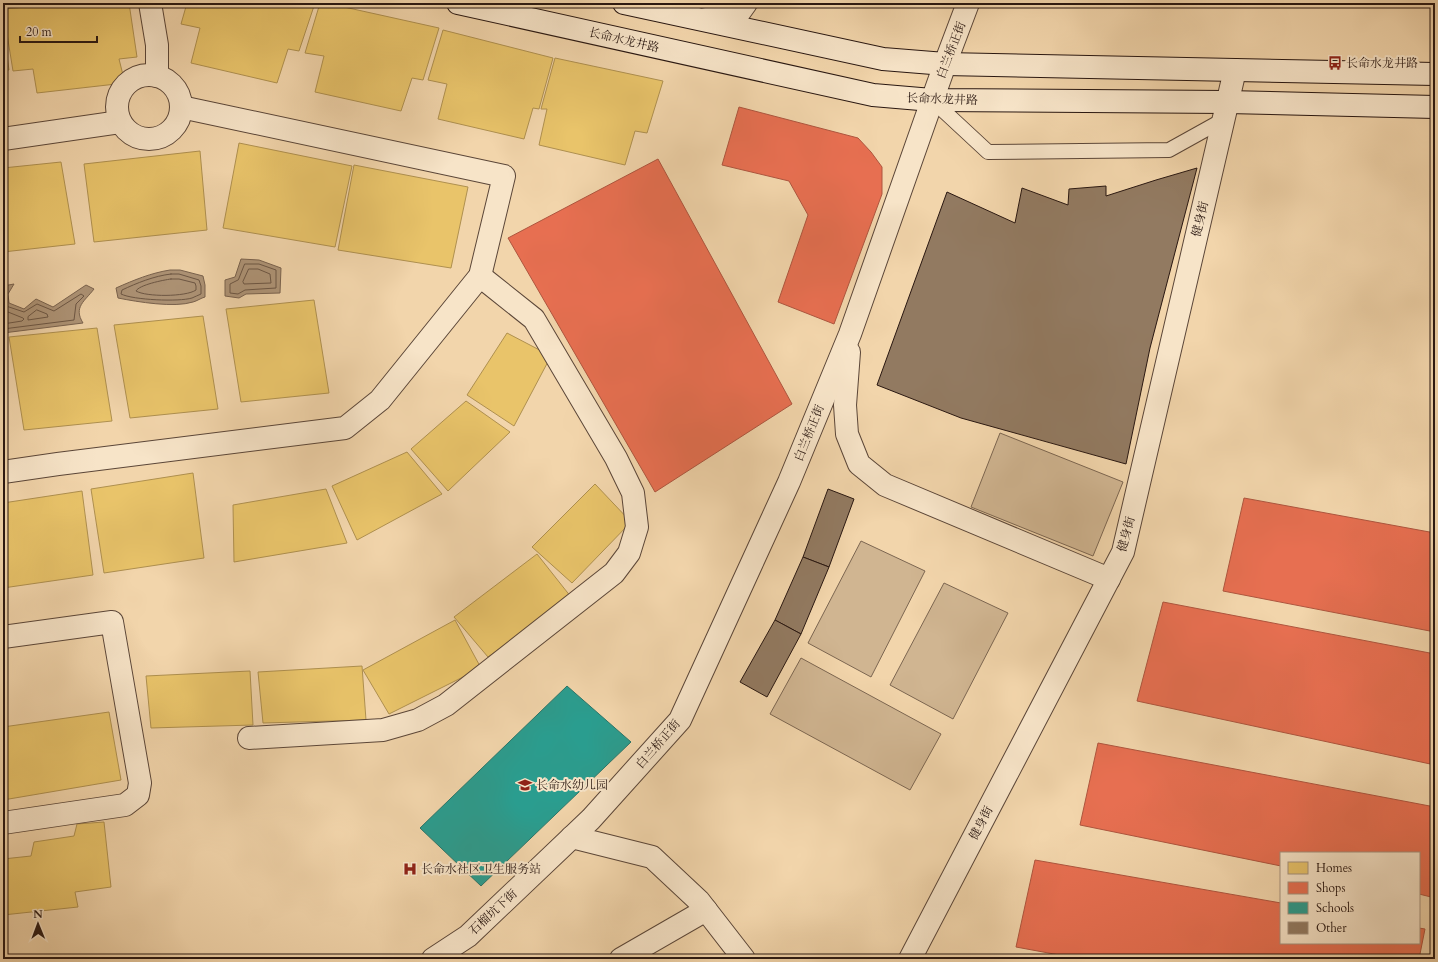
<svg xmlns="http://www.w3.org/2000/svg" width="1438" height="962" viewBox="0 0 1438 962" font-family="Cardo,'Noto Serif SC',serif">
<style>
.green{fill:#d0b591;stroke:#7c6651}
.water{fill:#ae9477;stroke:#79624e}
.homes{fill:#e9c46a;stroke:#af904f}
.shops{fill:#e76f51;stroke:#ae553e}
.schools{fill:#2a9d8f;stroke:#2a7569}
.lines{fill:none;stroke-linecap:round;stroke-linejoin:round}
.shore{stroke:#6c5644;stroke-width:1}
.building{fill:#927a61;stroke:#291711}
.lane-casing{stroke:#5b4638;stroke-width:16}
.street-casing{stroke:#5b4638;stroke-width:24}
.secondary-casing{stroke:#291711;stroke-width:24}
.lane{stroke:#f7e4c8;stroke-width:14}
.street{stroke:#f7e4c8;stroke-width:22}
.secondary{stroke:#f7e4c8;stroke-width:22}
.labels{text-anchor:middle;stroke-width:4;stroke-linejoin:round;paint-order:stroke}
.street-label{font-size:12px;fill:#291711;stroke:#f7e4c8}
.poi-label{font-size:12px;fill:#291711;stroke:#f7e4c8;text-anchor:start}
</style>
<rect width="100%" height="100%" fill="#f2d5ab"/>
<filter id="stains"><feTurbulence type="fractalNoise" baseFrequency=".005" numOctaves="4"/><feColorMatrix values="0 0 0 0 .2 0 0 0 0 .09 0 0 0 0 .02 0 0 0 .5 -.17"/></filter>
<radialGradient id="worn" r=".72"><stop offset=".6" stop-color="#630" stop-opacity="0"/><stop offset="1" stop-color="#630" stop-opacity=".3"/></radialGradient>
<g class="green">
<polygon points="1000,433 1123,482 1093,556 971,507"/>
<polygon points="861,541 925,571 871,677 808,643"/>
<polygon points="944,583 1008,613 953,719 890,685"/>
<polygon points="801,658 941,734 910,790 770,714"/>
</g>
<g class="water">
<polygon points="241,259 259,260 281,268 280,293 246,294 239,298 225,296 225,280 235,277"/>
<path d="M 170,270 L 180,270 L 203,276 L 205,285 L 205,297 C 201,298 197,301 193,302 C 174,308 138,302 118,298 L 116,288 C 134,280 151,273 170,270 Z"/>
<path d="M 14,284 L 8,294 L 9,303 L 24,309 L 36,299 L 53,307 L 86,285 L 94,289 C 85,301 73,307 83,323 L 3,333 L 3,286 Z"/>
</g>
<g class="homes">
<polygon points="72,3 129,3 137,57 119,59 125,83 37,93 33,69 13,71 3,9"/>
<polygon points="187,3 315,3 299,51 288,49 277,83 191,63 200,28 181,24"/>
<polygon points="320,3 326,3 439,28 423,80 412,78 401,111 315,92 324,56 305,53"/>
<polygon points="3,26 9,70 3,70"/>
<polygon points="443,30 553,58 539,109 533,108 524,139 438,119 447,84 428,80"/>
<polygon points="555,58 663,81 647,133 635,131 625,165 539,145 547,109 541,109"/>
<polygon points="239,143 352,166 335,247 223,228"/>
<polygon points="200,151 207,230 94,242 84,164"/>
<polygon points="61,162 75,244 3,252 3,168"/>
<polygon points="354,165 468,187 451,268 338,250"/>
<polygon points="314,300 329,393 241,402 226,309"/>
<polygon points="203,316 218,409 130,418 114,325"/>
<polygon points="97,328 112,421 24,430 9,337"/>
<polygon points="507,333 551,356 514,426 467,395"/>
<polygon points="466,401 510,432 448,491 411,449"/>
<polygon points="407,452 442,494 357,540 332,486"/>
<polygon points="193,473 204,558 104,573 91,489"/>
<polygon points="595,484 631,522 572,583 532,547"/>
<polygon points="326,489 347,543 234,562 233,505"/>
<polygon points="82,491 93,575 3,588 3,503"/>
<polygon points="537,554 571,597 488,657 454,617"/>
<polygon points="455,620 481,668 389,714 363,670"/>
<polygon points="362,666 366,720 263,723 258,672"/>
<polygon points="250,671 253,725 151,728 146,676"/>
<polygon points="109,712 121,780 3,800 3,727"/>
<polygon points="104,822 111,887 75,892 78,907 3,915 3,859 31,856 34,842 74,836 77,824"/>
</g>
<g class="shops">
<polygon points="739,107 858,138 871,152 882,167 882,194 834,324 778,302 808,215 789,181 722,165"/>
<polygon points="658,159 792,404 655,492 508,238"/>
<polygon points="1244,498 1435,533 1435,632 1223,591"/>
<polygon points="1163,602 1435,654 1435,765 1137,701"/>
<polygon points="1098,743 1435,807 1435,898 1419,894 1419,853 1281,853 1281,866 1080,825"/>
<polygon points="1035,860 1281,903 1281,943 1419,943 1419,928 1425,929 1419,959 1081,959 1016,947"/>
</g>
<polygon class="schools" points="567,686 631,742 481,886 420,828"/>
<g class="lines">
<g class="shore">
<polygon points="245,264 259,264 276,270 276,288 245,290 238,294 230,293 230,284 238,280"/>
<polygon points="249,269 258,269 270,274 271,283 244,284 243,282"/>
<path d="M 171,274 L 179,274 L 199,280 L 201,286 L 201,294 C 198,295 195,297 192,298 C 179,302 133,300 121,294 L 122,290 C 137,283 154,276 171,274 Z"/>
<path d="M 171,279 L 179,279 L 195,283 L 196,286 L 196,290 C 186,297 146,297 136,291 C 139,285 163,280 171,279 Z"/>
<polyline points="3,290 6,306 24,312 37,304 54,311 81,294 84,296 76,304 74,320 3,329"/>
<polyline points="3,310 23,318 24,319 22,321 3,324"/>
<polygon points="37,310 47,314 48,317 28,320 28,317"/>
</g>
</g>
<g class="building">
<polygon points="1197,168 1150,348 1126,464 961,418 877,385 947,192 1015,223 1022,188 1068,205 1069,189 1106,186 1106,196 1156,180"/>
<polygon points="828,489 854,499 829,567 803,557"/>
<polygon points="803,557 829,567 801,634 775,620"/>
<polygon points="775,620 801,634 767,697 740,682"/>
</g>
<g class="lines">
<defs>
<polyline id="lane" points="932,100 988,152 1169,150 1223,120"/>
<g id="street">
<polyline points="150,3 157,45 157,76"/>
<polyline points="706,19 736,17 746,3"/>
<circle cx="149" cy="107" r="32"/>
<polyline points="3,139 120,122"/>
<polyline points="849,352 845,405 847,434 859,464 885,485 1109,579"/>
<polyline points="3,472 58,464 345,428 380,400 480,276 504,176 181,107"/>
<polyline points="3,637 112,622 140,783 138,795 125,805 3,823"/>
<polyline points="249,738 383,730 418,720 446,705 614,573 629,553 637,527 633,493 616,458 534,319 480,276"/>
<polyline points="572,837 652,857 699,901 744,959"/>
<polyline points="433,959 468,936 591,819 680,720 789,482 850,334 945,64 968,3"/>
<polyline points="621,959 706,910"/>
<polyline points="910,959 1123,552 1235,70"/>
</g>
<g id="secondary">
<polyline points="458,3 873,95 932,100 1227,102 1435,107"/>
<polyline points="624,3 883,59 945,64 1435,74"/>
</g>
</defs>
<use href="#lane" class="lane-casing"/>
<use href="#street" class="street-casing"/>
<use href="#secondary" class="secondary-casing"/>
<use href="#lane" class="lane"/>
<use href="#street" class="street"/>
<use href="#secondary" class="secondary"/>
</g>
<defs>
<symbol id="bus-bare" viewBox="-9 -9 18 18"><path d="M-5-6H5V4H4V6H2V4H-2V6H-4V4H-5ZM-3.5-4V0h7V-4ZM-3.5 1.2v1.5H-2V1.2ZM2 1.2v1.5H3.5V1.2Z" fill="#8f2418" stroke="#f7e4c8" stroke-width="2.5" paint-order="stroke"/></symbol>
<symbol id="school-bare" viewBox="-9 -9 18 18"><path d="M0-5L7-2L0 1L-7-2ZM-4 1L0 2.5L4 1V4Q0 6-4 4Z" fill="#8f2418" stroke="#f7e4c8" stroke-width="2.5" paint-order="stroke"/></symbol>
<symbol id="hospital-bare" viewBox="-9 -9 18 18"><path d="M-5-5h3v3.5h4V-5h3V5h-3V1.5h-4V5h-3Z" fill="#8f2418" stroke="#f7e4c8" stroke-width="2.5" paint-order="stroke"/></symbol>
</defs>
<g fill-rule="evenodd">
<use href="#bus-bare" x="1325" y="53" width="20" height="20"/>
<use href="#school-bare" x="515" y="775" width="20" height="20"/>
<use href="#hospital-bare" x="400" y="859" width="20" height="20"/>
</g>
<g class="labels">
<g class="street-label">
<text transform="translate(624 40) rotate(13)" y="4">长命水龙井路</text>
<text transform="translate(951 50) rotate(-69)" y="4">白兰桥正街</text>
<text transform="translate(942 99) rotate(2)" y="4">长命水龙井路</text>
<text transform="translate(1200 219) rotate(-77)" y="4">健身街</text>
<text transform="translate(809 433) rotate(-68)" y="4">白兰桥正街</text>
<text transform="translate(1126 534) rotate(-75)" y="4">健身街</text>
<text transform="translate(658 744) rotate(-49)" y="4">白兰桥正街</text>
<text transform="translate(981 823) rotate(-62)" y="4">健身街</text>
<text transform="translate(493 912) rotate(-43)" y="4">石榴坑下街</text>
</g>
<g class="poi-label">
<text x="1346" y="67">长命水龙井路</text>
<text x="536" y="789">长命水幼儿园</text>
<text x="421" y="873">长命水社区卫生服务站</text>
</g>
</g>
<rect width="1438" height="962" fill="none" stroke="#f2d5ab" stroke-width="16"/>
<rect x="4" y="4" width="1430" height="954" fill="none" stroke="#291711" stroke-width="2"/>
<rect x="8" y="8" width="1422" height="946" fill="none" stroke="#291711"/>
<rect x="1280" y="852" width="140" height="92" fill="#f7e4c8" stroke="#a5927f"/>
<rect x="1288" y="862" width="20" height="12" fill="#e9c46a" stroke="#a5927f"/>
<text x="1316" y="872" font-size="12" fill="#291711">Homes</text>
<rect x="1288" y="882" width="20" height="12" fill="#e76f51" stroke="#a5927f"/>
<text x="1316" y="892" font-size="12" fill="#291711">Shops</text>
<rect x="1288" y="902" width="20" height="12" fill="#2a9d8f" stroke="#a5927f"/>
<text x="1316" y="912" font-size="12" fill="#291711">Schools</text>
<rect x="1288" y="922" width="20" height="12" fill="#927a61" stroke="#a5927f"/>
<text x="1316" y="932" font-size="12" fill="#291711">Other</text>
<g transform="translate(38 924) rotate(359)" stroke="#f7e4c8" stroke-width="3" paint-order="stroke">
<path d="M0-3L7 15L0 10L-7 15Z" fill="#291711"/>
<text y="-6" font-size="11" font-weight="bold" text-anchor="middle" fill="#291711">N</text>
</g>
<path d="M20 36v6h77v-6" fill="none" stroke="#291711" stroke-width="2"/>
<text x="26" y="36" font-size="12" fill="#291711" stroke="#f7e4c8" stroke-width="3" paint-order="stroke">20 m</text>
<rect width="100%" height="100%" filter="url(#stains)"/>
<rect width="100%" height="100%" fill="url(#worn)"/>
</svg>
